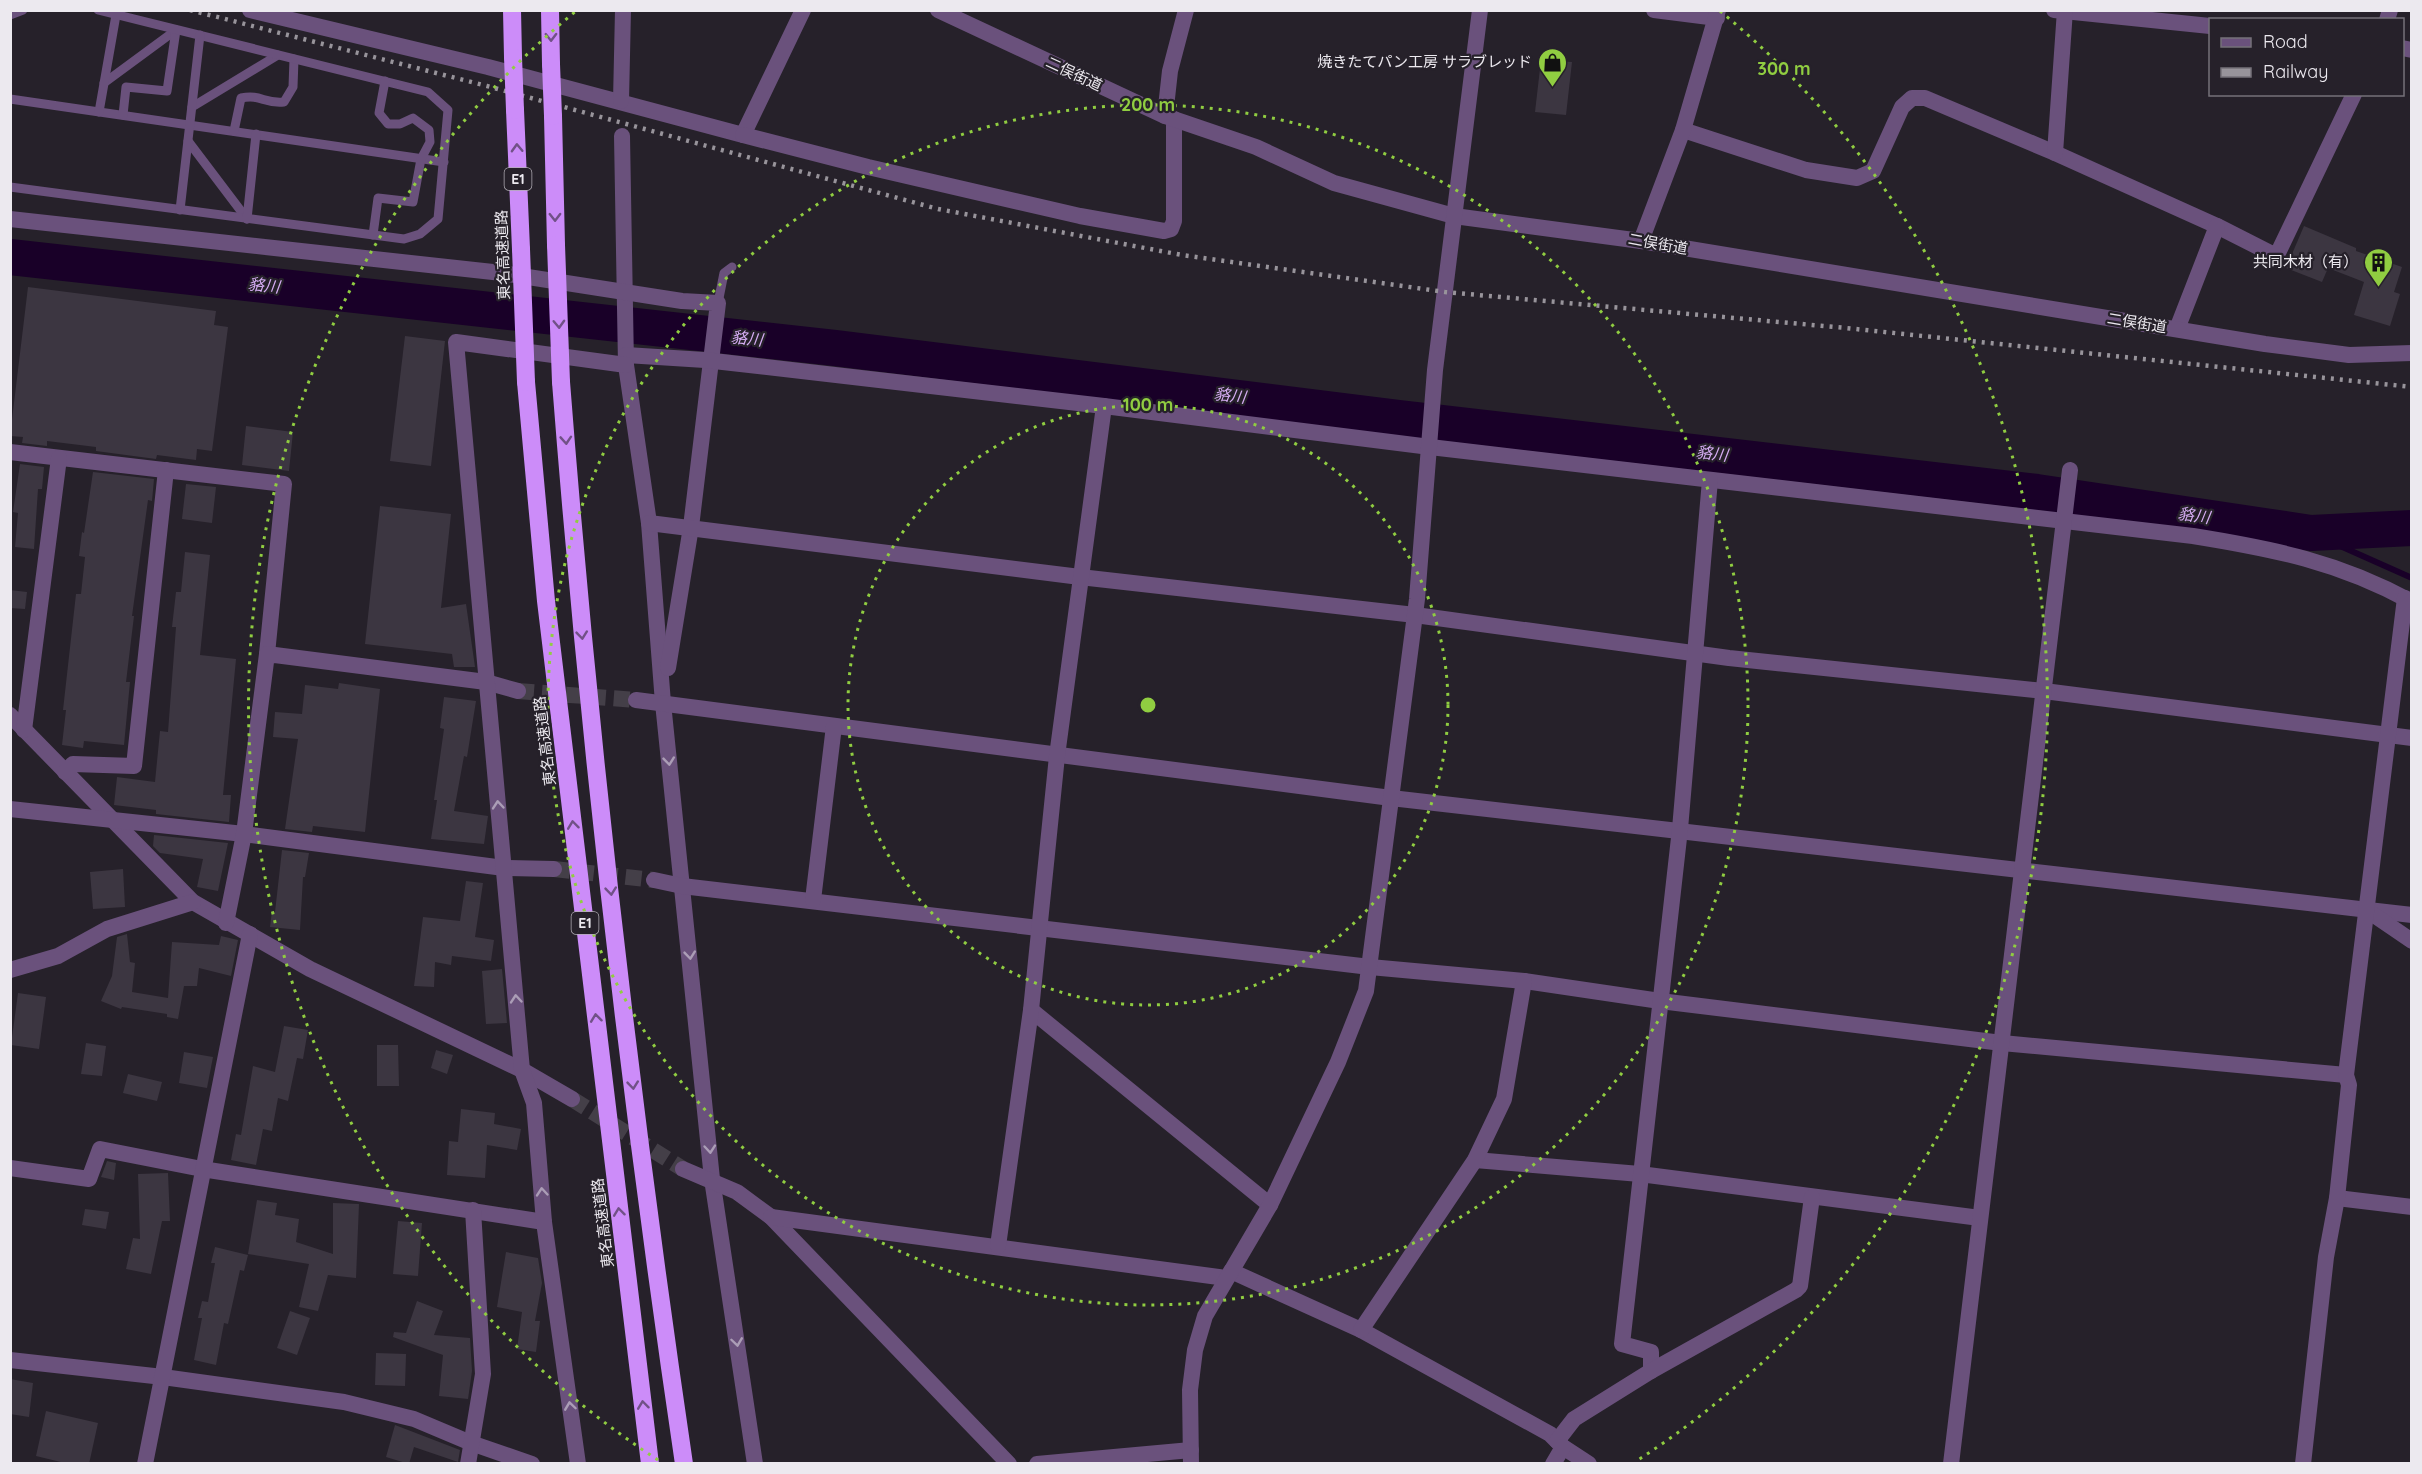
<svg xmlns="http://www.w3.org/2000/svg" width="2422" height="1474" viewBox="0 0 2422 1474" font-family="Quicksand,'Noto Sans JP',sans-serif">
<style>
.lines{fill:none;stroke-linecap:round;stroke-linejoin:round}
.stream{stroke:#190028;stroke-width:6}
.river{stroke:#190028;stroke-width:36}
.building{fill:#3c3641}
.minor-tunnel{stroke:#443f48;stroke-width:16;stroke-dasharray:16 8;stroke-linecap:butt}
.service{stroke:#6a517c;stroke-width:9}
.minor{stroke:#6a517c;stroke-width:16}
.tertiary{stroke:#6a517c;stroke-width:16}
.motorway{stroke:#cc8cf9;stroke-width:18}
.rail{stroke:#98949b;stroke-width:4.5;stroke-dasharray:3 6;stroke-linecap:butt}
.motorway-bridge{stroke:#cc8cf9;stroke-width:18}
.oneway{stroke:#715187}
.oneway2{stroke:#ab9db6}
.ring{fill:none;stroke:#90cd41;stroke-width:3;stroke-dasharray:3 6}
.labels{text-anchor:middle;stroke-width:4.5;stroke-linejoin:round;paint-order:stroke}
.shield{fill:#26212a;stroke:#b1adb4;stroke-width:1.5}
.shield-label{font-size:14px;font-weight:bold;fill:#ece9ef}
.poi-label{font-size:15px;fill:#ece9ef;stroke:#26212a;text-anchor:end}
.street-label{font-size:15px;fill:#ece9ef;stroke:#26212a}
.water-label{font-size:16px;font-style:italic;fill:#d6adf4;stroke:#26212a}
.centre{fill:#90cd41;stroke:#26212a;stroke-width:3}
.ring-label{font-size:18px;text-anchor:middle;font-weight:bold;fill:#90cd41;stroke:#26212a;stroke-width:4.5;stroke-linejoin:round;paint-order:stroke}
</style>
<rect width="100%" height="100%" fill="#26212a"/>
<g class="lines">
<polyline class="stream" points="2311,533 2412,578"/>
<polyline class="river" points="10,257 835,348 1400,418 2037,492 2311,533 2412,528"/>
</g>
<g class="building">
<polygon points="1541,60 1572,62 1566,115 1535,112"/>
<polygon points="2304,226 2356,248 2356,251 2402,267 2394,292 2400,294 2390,326 2354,315 2364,282 2328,268 2322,282 2286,268"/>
<polygon points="28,287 216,311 214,325 228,327 212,451 197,449 196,460 157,455 156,459 96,451 96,447 47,441 47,446 22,443 23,437 10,436"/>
<polygon points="405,336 445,341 431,466 390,461"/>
<polygon points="246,426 293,432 289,471 242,465"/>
<polygon points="20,464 44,467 42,489 38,489 34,549 15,547 18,513 13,512"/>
<polygon points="93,472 154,479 152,501 148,500 132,616 134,616 126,682 130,682 124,745 84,741 83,748 62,745 66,710 63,710 76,594 81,594 85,557 79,556 82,532 84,533"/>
<polygon points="186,484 216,487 212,523 182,519"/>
<polygon points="380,506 451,514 441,608 466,604 475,667 454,667 452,654 365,644"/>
<polygon points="185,552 210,555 200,655 236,659 223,795 231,795 229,822 156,814 156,810 114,805 117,777 155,782 160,731 168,732 176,627 172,627 176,592 181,592"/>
<polygon points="10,590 27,592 25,609 10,608"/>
<polygon points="339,683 380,689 365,832 313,826 312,832 285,829 298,739 273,737 275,712 302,714 305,685 338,689"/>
<polygon points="444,697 476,701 467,757 464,756 454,811 488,816 484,844 431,839 437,800 434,800 444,729 440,728"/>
<polygon points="154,835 228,843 218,891 197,887 203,859 160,853 153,846"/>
<polygon points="282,850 309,853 305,877 303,877 300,930 270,927 272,911 275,912"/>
<polygon points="123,869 125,907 93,909 90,872"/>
<polygon points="466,881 483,883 475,937 494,940 491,961 452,956 451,965 435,962 434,987 414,986 423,917 460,921"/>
<polygon points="127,934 130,962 135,963 132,992 168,998 172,942 219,945 221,936 238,940 231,976 199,968 197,986 184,986 178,1019 167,1017 167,1014 122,1007 121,1009 101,1001 112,976 117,937"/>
<polygon points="502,969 507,1023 486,1024 482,971"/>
<polygon points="18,993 46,997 39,1049 11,1045"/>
<polygon points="284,1026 308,1030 303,1059 297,1058 288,1101 278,1098 272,1131 263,1129 256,1165 231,1160 236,1134 241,1135 253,1066 275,1072"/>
<polygon points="86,1043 106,1046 102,1076 81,1074"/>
<polygon points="377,1045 398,1045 399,1086 377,1086"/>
<polygon points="436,1050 453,1055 447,1074 431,1068"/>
<polygon points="184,1052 213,1057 207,1088 179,1083"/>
<polygon points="128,1074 162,1082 157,1101 123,1093"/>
<polygon points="461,1109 495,1113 494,1124 521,1129 517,1150 487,1145 485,1178 447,1175 449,1141 458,1142"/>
<polygon points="107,1161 116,1163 114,1180 101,1177"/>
<polygon points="168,1173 170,1221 162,1221 151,1274 126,1269 133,1238 140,1239 138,1174"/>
<polygon points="257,1200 277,1203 275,1215 299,1219 296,1242 333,1254 333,1203 359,1204 356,1278 328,1275 318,1311 299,1307 309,1264 248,1254"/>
<polygon points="85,1209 109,1212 106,1229 82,1225"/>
<polygon points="398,1221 422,1223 418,1276 393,1274"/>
<polygon points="215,1247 248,1255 244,1271 240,1270 228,1324 224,1323 216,1365 194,1360 202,1318 198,1318 202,1301 208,1302 215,1263 211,1263"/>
<polygon points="506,1252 538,1258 542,1283 535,1321 540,1321 536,1352 517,1349 522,1312 497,1307"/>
<polygon points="417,1301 443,1311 434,1335 470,1338 472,1371 468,1399 439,1396 443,1355 393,1337 394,1332 406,1333"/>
<polygon points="290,1311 310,1318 297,1355 277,1348"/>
<polygon points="376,1353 406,1354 405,1386 375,1385"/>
<polygon points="10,1379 33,1383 29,1417 10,1414"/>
<polygon points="46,1411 98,1423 89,1464 69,1464 36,1456"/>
<polygon points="395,1425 460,1450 458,1462 414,1447 409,1464 386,1457"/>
</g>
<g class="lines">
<g class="minor-tunnel">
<polyline points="518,691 636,700"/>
<polyline points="554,869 654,880"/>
<polyline points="572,1099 683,1169"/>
</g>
<g class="service">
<polyline points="10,15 23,10"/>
<polyline points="104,83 176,30"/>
<polyline points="10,99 444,162"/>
<polyline points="192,107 278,55"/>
<polyline points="99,112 116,15"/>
<polyline points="123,115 126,87 167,91 176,30"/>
<path d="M 234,131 L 241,98 C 262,94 263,104 284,102 L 293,87 L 294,59"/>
<polyline points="188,141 247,219"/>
<polyline points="10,187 404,239 420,234 438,219 448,110 428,92 98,10"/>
<polyline points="180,210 200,35"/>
<polyline points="247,219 256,134"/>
<polyline points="373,235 378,198 413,202 421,159 430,142 429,130 413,118 400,124 388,124 379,113 385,81"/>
<polyline points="718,303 724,273 732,267"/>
</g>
<g class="minor">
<polyline points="250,10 488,67 743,135 803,10"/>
<polyline points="1654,10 1717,18"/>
<polyline points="2054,10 2210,26"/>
<polyline points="2387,20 2390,10"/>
<polyline points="2402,48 2412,50"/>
<polyline points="621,101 623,10"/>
<polyline points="1165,116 1170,71 1186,10"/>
<polyline points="1683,130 1806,170 1857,178 1873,171 1902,107 1912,98 1925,98 2055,153 2217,226 2274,255 2277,255 2354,94"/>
<polyline points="743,135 868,167 1080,216 1164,231 1171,229 1174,221 1174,119"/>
<polyline points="622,136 626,365 649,523 663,703 712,1179 755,1464"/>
<polyline points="2055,153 2065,10"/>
<polyline points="10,219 502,273 682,301 718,303 691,527 668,668"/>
<polyline points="1641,241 1683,130 1718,10"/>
<polyline points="2177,329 2217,226"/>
<path d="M 626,355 L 705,360 L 1104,406 L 1430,447 L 2193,536 C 2274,549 2339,562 2412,602"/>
<polyline points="10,452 284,484 267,654"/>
<polyline points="649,523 1080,577 1415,615 1729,658 2044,691 2412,738"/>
<polyline points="636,700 1391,798 2412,915"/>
<polyline points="10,715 193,902 310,969 522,1070 572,1099"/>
<polyline points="24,730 59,458"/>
<polyline points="65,772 73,764 134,766 166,470"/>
<polyline points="10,809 244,834 504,868 554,869"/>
<polyline points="654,880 682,886 1370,967 1524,981 1660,1001 2002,1043 2346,1075"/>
<polyline points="813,900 834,726"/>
<polyline points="2368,911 2412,941"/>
<polyline points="226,923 244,834 267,654 486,682 518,691"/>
<polyline points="1031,1010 1270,1205"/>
<polyline points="1475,1160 1640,1174 1980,1218"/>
<polyline points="10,1168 89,1179 100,1149 202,1169 544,1222"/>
<polyline points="683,1169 737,1192 771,1217 1009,1464"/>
<polyline points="2337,1198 2412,1207"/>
<polyline points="771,1217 1226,1278"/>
<polyline points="998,1246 1031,1010 1057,756 1104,406"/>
<polyline points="1231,1271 1361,1330 1550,1434 1563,1447 1589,1464"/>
<polyline points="1361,1330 1475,1160 1504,1099 1524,981"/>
<polyline points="10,1360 163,1377 344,1402 414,1419 471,1443 532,1464"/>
<polyline points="1651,1371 1651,1352 1622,1344 1680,829 1710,480"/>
<polyline points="1557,1441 1574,1419 1651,1371 1796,1290 1800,1286 1812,1197"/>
<polyline points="145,1464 250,934"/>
<polyline points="468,1464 483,1374 473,1210"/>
<polyline points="578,1464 544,1222 534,1103 522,1070 456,342 626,365"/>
<polyline points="1553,1464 1563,1447"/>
<polyline points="1951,1464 2070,470"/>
<polyline points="2303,1464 2326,1257 2337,1198 2349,1085 2346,1075 2405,598"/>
</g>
<g class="tertiary">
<polyline points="938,10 1165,116 1256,147 1334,183 1454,216 1641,241 2265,344 2349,355 2412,353"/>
<polyline points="10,970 58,956 107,929 193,902"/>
<polyline points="1037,1464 1191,1450"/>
<polyline points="1191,1464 1190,1390 1195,1350 1205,1316 1270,1205 1338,1062 1366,991 1417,599 1435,370 1480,10"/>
</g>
<g class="motorway">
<polyline points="512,10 513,57"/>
<polyline points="550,10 551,64"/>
<polyline points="515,110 521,249"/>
<polyline points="553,116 556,245"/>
<polyline points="526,382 546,601 650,1464"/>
<path d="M 561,382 C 589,744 631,1105 684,1464"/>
</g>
<polyline class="rail" points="190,10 487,86 938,209 1182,255 1445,292 1846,328 2412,387"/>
<g class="motorway-bridge">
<polyline points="513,57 515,110"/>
<polyline points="551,64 553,116"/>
<polyline points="556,245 561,382"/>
<polyline points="521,249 526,382"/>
</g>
</g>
<defs><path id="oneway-chevron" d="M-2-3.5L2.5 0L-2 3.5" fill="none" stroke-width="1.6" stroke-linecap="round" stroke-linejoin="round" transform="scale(1.5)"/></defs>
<g class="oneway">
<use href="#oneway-chevron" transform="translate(551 37) rotate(89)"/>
<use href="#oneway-chevron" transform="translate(517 148) rotate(-92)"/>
<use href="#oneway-chevron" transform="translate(555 217) rotate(89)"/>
<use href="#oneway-chevron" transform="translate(559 324) rotate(88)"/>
<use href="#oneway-chevron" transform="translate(566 440) rotate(86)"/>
<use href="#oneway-chevron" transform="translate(582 635) rotate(84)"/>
<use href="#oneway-chevron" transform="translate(573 825) rotate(-97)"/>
<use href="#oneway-chevron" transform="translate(611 891) rotate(84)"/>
<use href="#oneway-chevron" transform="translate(596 1018) rotate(-97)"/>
<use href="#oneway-chevron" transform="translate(633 1085) rotate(84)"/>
<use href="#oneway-chevron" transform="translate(619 1212) rotate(-97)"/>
<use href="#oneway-chevron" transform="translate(643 1405) rotate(-97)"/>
</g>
<g class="oneway2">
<use href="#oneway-chevron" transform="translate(669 761) rotate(84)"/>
<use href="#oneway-chevron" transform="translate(498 805) rotate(-95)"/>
<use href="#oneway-chevron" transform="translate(690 955) rotate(84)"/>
<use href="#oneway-chevron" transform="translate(516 999) rotate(-95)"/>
<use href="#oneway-chevron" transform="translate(710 1149) rotate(85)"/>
<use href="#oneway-chevron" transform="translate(542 1192) rotate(-95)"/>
<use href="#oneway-chevron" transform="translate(737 1342) rotate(82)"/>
<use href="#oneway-chevron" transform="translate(570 1406) rotate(-98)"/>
</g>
<g class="ring">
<circle cx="1148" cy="705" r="300"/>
<circle cx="1148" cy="705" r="600"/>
<path d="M658 1460A900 900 0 0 1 576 11M1720 11A900 900 0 0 1 1638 1460"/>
</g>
<defs>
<symbol id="shop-pin" viewBox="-11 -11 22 30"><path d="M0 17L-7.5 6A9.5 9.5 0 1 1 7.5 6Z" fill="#90cd41" stroke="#26212a"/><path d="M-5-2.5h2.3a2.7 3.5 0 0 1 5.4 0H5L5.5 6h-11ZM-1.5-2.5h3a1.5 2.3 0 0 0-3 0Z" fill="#111"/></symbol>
<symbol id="building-pin" viewBox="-11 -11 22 30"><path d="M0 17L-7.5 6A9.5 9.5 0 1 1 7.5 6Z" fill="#90cd41" stroke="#26212a"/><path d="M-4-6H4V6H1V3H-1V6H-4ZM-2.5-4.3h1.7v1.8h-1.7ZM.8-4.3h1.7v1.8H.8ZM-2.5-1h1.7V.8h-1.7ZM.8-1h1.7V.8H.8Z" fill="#111"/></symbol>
</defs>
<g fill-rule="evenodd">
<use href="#shop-pin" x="1536" y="46" width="33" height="45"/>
<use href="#building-pin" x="2362" y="246" width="33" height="45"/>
</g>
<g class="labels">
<g class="shield">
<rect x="504.5" y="168" width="27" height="22" rx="4.5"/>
<rect x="571.5" y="912" width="27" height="22" rx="4.5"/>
</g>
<g class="shield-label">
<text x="518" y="184">E1</text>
<text x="585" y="928">E1</text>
</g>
<g class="poi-label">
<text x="1532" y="67">焼きたてパン工房 サラブレッド</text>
<text x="2358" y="267">共同木材（有）</text>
</g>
<g class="street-label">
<text transform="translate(1074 74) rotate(25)" y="5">二俣街道</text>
<text transform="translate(1658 244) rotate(10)" y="5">二俣街道</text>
<text transform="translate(503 255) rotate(-92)" y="5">東名高速道路</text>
<text transform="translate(2137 323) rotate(9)" y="5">二俣街道</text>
<text transform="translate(545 741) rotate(-97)" y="5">東名高速道路</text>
<text transform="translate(603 1223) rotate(-97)" y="5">東名高速道路</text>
</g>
<g class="water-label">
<text transform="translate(264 285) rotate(6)" y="6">貉川</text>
<text transform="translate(747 338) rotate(6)" y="6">貉川</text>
<text transform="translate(1230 395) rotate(7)" y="6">貉川</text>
<text transform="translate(1712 453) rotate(7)" y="6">貉川</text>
<text transform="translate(2194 515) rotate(8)" y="6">貉川</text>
</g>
</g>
<circle cx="1148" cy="705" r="9" class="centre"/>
<g class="ring-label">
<text x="1784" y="75">300 m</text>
<text x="1148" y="111">200 m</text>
<text x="1148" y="411">100 m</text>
</g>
<rect width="2422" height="1474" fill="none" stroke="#ece9ef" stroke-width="24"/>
<rect x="2209" y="18" width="195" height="78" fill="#26212a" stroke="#757179" stroke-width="1.5"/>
<rect x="2221" y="38" width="30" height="9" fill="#6a517c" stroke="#757179" stroke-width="1.5"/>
<text x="2263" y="48" font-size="18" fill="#ece9ef">Road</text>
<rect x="2221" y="68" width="30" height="9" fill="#98949b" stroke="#757179" stroke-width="1.5"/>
<text x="2263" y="78" font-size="18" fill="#ece9ef">Railway</text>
</svg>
